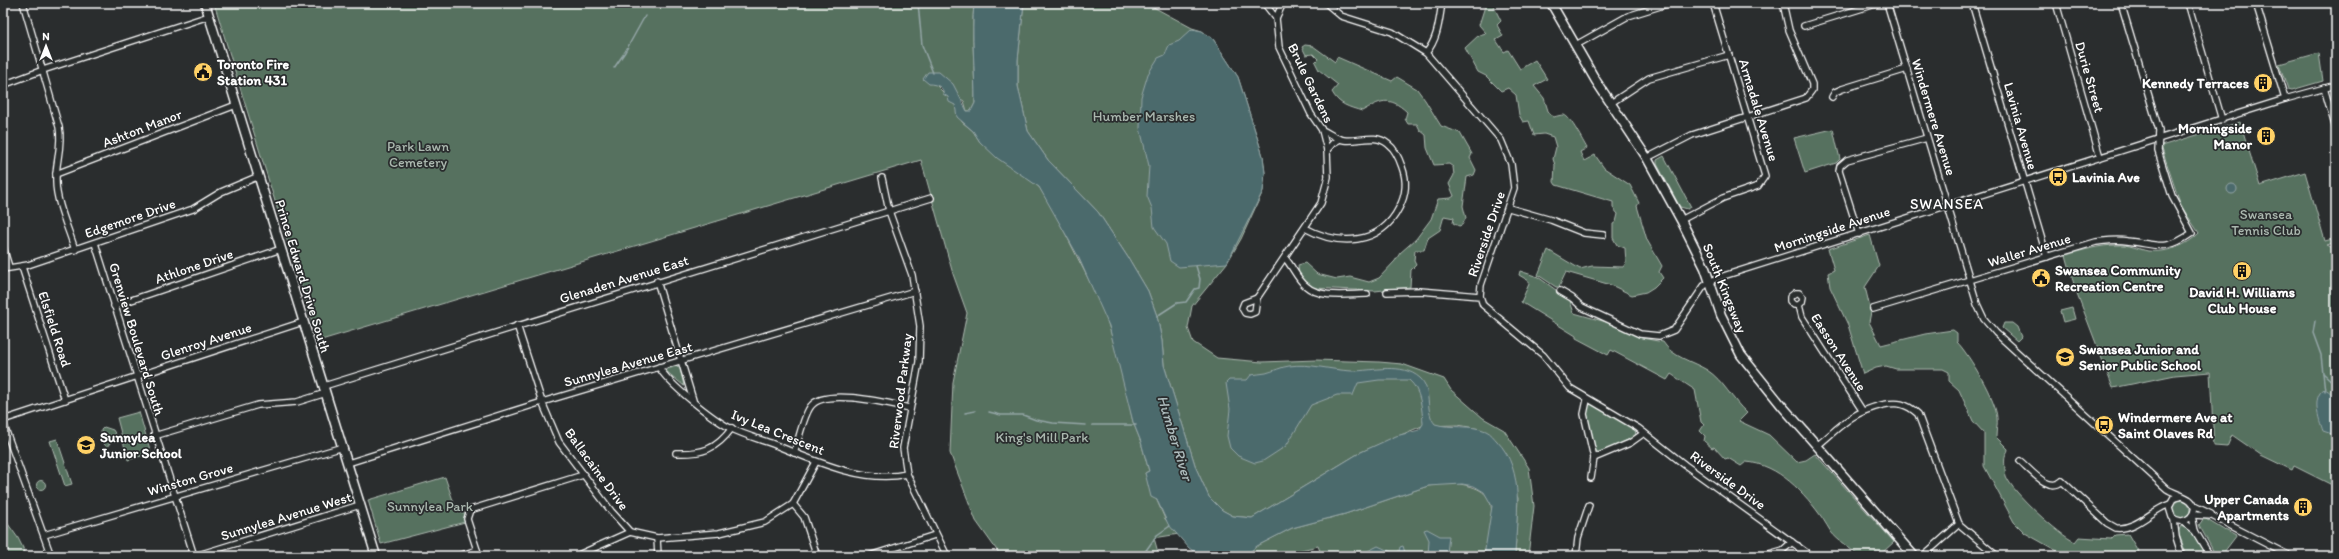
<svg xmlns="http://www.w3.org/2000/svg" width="2339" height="559" viewBox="0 0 2339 559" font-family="Itim,sans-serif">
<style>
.green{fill:#57715f;stroke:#abb8af}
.water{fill:#4c6a6c;stroke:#94a6a7}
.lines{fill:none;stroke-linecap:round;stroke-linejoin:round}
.stream{stroke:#94a6a7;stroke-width:1.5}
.street-casing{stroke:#fff;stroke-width:8}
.secondary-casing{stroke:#fff;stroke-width:11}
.street{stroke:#2a2d2e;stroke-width:5.5}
.secondary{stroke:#2a2d2e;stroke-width:8}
.labels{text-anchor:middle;stroke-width:3.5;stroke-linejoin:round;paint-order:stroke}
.poi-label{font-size:14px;font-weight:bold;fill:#fff;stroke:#2a2d2e;text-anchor:start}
.street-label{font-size:14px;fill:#fff;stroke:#2a2d2e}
.park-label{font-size:14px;fill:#abb8af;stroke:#2a2d2e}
.neighbourhood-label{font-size:15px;letter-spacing:1px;fill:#fff;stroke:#2a2d2e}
.water-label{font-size:15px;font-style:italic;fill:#aebcbd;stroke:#2a2d2e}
</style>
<rect width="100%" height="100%" fill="#2a2d2e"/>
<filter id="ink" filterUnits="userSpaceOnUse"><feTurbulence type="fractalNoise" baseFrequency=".025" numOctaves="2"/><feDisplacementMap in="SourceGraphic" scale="8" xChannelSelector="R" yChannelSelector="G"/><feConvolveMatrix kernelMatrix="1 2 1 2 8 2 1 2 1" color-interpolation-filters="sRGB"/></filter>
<g filter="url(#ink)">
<g class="green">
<path d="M 214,3 L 974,3 C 971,36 975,70 975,103 L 971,111 L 967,111 L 964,101 L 935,84 L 955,104 L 962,122 L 973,131 L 980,142 L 1039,187 L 1054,211 L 1104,310 L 1121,367 L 1133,422 L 1141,442 L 1149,471 L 1145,473 L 1165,519 L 1179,534 L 1154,538 L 1159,556 L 1001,556 L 976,521 L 950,453 L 953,382 L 967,313 L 953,274 L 921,160 L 318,341 Z"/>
<polygon points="1024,3 1146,3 1192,28 1202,31 1213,39 1238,77 1263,156 1265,173 1263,191 1241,239 1227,263 1192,306 1188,328 1193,342 1217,358 1262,362 1316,360 1379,362 1402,364 1444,379 1451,390 1483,418 1504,430 1529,468 1534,506 1528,556 1515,556 1518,498 1480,429 1458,425 1422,426 1361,452 1252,518 1233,516 1222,510 1209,497 1196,468 1164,365 1162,341 1157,316 1148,291 1129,259 1098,212 1048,160 1028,131 1018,86 1018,60"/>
<path d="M 1486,3 L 1492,3 L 1501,21 L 1497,25 L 1503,36 L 1496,40 L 1504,52 L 1508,50 L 1520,69 L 1535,60 L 1547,79 L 1534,86 L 1544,98 L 1549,114 L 1554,117 C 1557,116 1561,115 1564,115 C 1571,117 1583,142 1587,148 L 1580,152 L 1584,161 L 1595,155 L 1604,168 L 1630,185 L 1639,203 L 1637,206 L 1647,240 L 1662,266 L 1659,272 L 1663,278 L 1654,287 L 1646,292 L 1632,295 L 1611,285 L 1566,272 L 1559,287 L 1556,287 L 1538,275 L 1548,250 L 1580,269 L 1592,266 L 1623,267 L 1626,263 L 1625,248 L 1617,245 L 1613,238 L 1613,224 L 1616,222 L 1618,214 L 1613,208 L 1613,202 L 1556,185 L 1554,182 L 1555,165 L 1553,159 L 1556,147 L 1553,137 L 1544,134 L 1534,135 L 1529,121 L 1523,122 L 1519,115 L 1516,95 L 1508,88 L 1501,91 L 1486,76 L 1478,72 L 1465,48 L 1479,35 L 1486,33 L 1479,25 Z"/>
<path d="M 1305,45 L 1313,46 L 1335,62 L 1337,57 L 1392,81 L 1397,77 L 1417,89 L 1425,100 L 1441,126 L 1460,133 L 1472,154 L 1470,158 L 1476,170 L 1474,175 L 1467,177 L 1463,206 L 1466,218 L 1462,225 L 1459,226 L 1453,223 L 1454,218 L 1444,216 L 1440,230 L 1428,238 L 1424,250 L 1415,250 L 1414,261 L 1416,265 L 1411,270 L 1410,287 L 1375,291 L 1313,288 L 1307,285 L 1299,275 L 1298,265 L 1305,263 L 1317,274 L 1337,279 L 1350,277 L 1369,282 L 1379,278 L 1395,261 L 1400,253 L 1416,239 L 1431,219 L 1438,199 L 1451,198 L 1454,196 L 1449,184 L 1454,175 L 1453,167 L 1449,164 L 1434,165 L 1427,148 L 1426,135 L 1420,130 L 1417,124 L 1408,124 L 1405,119 L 1407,112 C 1389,95 1380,101 1362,111 C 1349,107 1339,105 1332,92 L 1338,85 L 1319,70 L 1315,62 L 1318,59 L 1313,54 L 1306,55 L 1302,47 Z"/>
<polygon points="2319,53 2323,81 2292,90 2288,89 2279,64"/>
<path d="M 2240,122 L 2260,186 L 2305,172 L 2325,241 L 2336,238 L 2336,242 L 2327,245 L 2333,248 L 2336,258 L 2336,487 L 2294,466 L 2292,470 L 2261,455 L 2232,435 L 2227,447 L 2214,446 L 2210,372 L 2175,375 L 2113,388 L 2075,288 L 2066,255 C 2083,250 2100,245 2118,245 C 2128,244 2138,249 2148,251 C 2166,253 2187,246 2199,233 L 2181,206 L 2161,146 Z"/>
<polygon points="1833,129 1840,159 1836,163 1805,173 1794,138"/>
<polygon points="1664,156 1691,207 1688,209 1680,207 1657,164 1657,160"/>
<path d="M 1870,235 L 1879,266 L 1865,287 L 1871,312 L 1869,322 L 1881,345 L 1925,334 L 1953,330 L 1957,333 L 1957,342 C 1969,354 1997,402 1997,418 C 1998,424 1996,430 1996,437 L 2008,449 C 2008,453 2005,453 2005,457 C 2004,461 2005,472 2006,476 C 2012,492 2059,535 2075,542 L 2079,537 L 2111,539 L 2115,535 L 2128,534 L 2141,556 L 2075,556 L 2077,553 L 2059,552 L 2025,533 L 2014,522 L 1984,466 L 1984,433 L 1973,421 L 1959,390 L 1949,381 L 1949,372 L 1943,369 L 1896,369 L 1886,366 L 1876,368 L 1863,374 L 1848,325 L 1830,287 L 1828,273 L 1834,270 L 1828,249 Z"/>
<path d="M 1520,271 L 1538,277 L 1567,298 L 1570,301 L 1574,313 L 1610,323 L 1642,338 L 1663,342 C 1672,357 1692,361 1707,370 C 1724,381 1732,400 1747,413 L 1739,421 L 1769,435 L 1797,462 L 1806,460 L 1815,454 L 1894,542 L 1883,552 L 1884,556 L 1859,556 C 1850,548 1838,541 1831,532 C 1828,528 1826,523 1823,519 C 1805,493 1778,464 1746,462 L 1741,466 L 1728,458 L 1725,459 L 1714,447 L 1712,448 L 1704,441 L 1705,436 L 1700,431 L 1704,425 L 1701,422 L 1695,390 L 1671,374 L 1667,380 L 1611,350 L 1608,355 L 1576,338 L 1576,336 L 1521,302 L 1529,284 L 1529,281 L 1519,275 Z"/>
<polygon points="2072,308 2075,319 2063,322 2060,311"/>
<polygon points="2004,323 2012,323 2017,327 2021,337 2017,341 2002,328"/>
<polygon points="677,366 680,368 684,386 666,371 667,369"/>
<polygon points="1593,404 1635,429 1636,436 1600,453 1596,451 1586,410 1588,405"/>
<polygon points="139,412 151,453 128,460 117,418"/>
<polygon points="104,427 113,430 116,435 107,447 102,442 101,430"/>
<polygon points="57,439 72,484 65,486 50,441"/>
<polygon points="445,477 457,512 465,513 465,522 381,544 368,500"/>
<circle cx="41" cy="485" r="4.5"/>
<path d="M 1450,483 C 1506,487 1492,515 1484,556 L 1322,556 L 1318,546 L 1276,556 L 1245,556 L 1257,546 L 1292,528 L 1345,514 L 1428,486 Z"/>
<circle cx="2181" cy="509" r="9"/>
<polygon points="3,517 18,538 27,556 3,556"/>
<polygon points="2204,518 2224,530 2225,529 2237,535 2221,556 2216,556 2199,525"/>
<polygon points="2181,526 2191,531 2206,556 2187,556 2178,532"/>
</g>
<g class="water">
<path d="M 974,3 L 1024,3 L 1018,60 L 1018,86 L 1028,131 L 1048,160 L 1098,212 L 1129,259 L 1148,291 L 1157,316 L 1162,341 L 1164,365 L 1196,468 L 1209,497 L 1222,510 L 1233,516 L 1252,518 L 1361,452 L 1396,436 L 1419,430 L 1423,424 C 1422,409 1421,390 1409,380 L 1379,380 L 1358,383 L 1353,395 L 1337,395 L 1311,405 L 1286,446 L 1263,461 L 1255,463 L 1238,456 L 1230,448 L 1227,436 L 1230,409 L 1226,383 L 1229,380 L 1247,380 L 1251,375 C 1256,374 1261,374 1266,373 C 1274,371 1281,367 1289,366 C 1310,363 1330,370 1352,371 C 1373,371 1402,362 1420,378 C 1433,390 1424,411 1435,424 C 1451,429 1470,424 1486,431 C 1491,433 1494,438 1497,441 C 1526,471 1516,519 1515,556 L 1484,556 L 1492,506 L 1484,492 L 1474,486 L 1462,484 L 1428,486 L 1345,514 L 1292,528 L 1257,546 L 1245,556 L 1200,556 L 1189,548 L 1168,524 L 1157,500 L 1151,497 L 1145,473 L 1149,471 L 1141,442 L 1133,422 L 1109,326 L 1078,256 L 1039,187 L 997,158 L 980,142 L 973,131 L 957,117 L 955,105 L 949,102 L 948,97 L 943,94 C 945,87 935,84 929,84 L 923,79 L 928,72 L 939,72 L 953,84 L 967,111 L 971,111 L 975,103 C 975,70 971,36 974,3 Z"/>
<polygon points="1192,29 1202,31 1213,39 1238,77 1263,156 1265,173 1263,191 1227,263 1179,267 1170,261 1166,244 1154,227 1152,208 1147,196 1149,166 1140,128 1141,97 1148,74 1158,58 1165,55 1169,45 1179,41"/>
<circle cx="2232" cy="189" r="5"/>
<path d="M 2324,389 C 2339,393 2336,418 2336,432 L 2332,434 L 2323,431 C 2319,419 2311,398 2324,389 Z"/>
<polygon points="1427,529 1440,536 1449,536 1447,553 1428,556 1429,540 1424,530"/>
<polygon points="1378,546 1398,555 1400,547 1403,546 1406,556 1358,556"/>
</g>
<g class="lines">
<g class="stream">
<polyline points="918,3 922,45 933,73"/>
<polyline points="652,8 658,3"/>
<polyline points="614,68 625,52 645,16"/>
<polyline points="1157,316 1177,303 1186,302 1195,289 1199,288 1200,279 1196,266"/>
<polyline points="2315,321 2313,333 2321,355 2325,391"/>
<polyline points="2323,373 2336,385"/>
<polyline points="989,412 1001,415 1023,415 1036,420 1053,423 1086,425"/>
<polyline points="965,413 975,411"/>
<polyline points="1092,425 1136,425"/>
<polyline points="2334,432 2336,438"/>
<polyline points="1142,556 1157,535 1170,526"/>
</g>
<defs>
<g id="street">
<path d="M 23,3 L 59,127 C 63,146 55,163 56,182 C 56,202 69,230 75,250"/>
<polyline points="1264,3 1276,18"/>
<polyline points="1326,3 1341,16 1392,32 1426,53 1501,140 1511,164 1514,188 1481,285 1480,296 1483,305 1543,355 1570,388 1638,428 1685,465 1811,556"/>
<path d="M 1887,3 L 1977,304 L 1984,319 L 1996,333 L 2167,489 C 2173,493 2185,496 2190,500 C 2203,511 2184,529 2172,517 L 2169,507 L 2174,498 L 2182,496"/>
<polyline points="1972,3 2047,257"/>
<polyline points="2056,3 2100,157"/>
<polyline points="2188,3 2222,120"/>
<polyline points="2256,3 2285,99"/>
<polyline points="2336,3 2336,4"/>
<polyline points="1266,4 1280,3"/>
<polyline points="1804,26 1879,3"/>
<polyline points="1576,45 1628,16 1670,3"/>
<path d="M 1426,53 C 1438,39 1439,21 1442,3"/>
<polyline points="3,85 43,70 209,16"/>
<polyline points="2324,88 2336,129"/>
<polyline points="1832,97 1835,92 1842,89 1907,69"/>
<polyline points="1611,103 1649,78 1729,55"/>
<polyline points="1327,150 1333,143 1340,139"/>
<polyline points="1647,158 1692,135 1806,98 1812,90 1812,84 1789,30 1783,3"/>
<polyline points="56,174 236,105"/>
<polyline points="882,178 889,211 912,275 920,326 919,362 903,448 907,474 947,556"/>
<polyline points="1509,208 1551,220 1584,233 1603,235"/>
<polyline points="1681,220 1723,198 1758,186 1765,176 1713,3"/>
<path d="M 1305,228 C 1338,246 1380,246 1399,208 C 1406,195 1407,180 1402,167 C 1399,158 1395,149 1388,144 C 1375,133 1359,142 1344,140 C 1336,139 1329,133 1322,130"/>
<polyline points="1859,234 1839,171 1840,166 1847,160 1927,138"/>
<polyline points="95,243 194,556"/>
<polyline points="3,247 9,267"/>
<path d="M 1285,258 C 1293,267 1297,279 1306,286 C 1320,299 1349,294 1367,294"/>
<polyline points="22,267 65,400"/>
<polyline points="3,269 28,265 193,209 221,192 259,176"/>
<polyline points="657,281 693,400"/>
<polyline points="1560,291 1572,298 1582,307 1640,334 1659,336 1674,330 1704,286 1717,278 2285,99 2336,85"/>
<polyline points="1387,292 1420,291 1480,296"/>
<polyline points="1257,298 1321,203 1328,177 1327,150 1322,130 1311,114 1279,47 1276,18 1283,3"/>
<polygon points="1257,298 1255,312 1250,314 1245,313 1242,308 1244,303"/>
<polyline points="1799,305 1794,305 1790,301 1790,297 1795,293 1799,293 1803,297 1802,302 1799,305 1802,317 1862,410"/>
<polyline points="114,306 281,249"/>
<path d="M 1873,309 L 2096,242 C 2106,241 2116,239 2127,241 C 2157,244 2164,253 2192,233 L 2172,196 L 2158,151 L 2159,130 L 2121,3"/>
<polyline points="517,325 542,402 559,442 611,511 630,532 657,538 719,533 765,522 793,504 816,462"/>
<path d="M 659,367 C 668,384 713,419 730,428 C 744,435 759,439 773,444 C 813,460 863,484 907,474"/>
<polyline points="324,386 931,198"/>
<polyline points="1587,400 1584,414 1594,458 1591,478"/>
<polyline points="3,420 303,322"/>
<polyline points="3,423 51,556"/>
<polyline points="154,436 258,405 297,402 326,393"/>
<path d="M 1817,446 C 1841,426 1850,413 1882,405 C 1898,402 1906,403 1918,414 L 1959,524"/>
<path d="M 676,453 C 702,454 716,450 732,428"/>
<path d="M 794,453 C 799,440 803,416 811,406 C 825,387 891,404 910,408"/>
<polyline points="1594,458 1630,443 1644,433"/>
<path d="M 2020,461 C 2030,469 2049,494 2062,481 L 2107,523 L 2116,528 C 2137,530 2151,510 2170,504"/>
<polyline points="348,463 542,402 915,291"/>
<polyline points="793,504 804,517 817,556"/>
<polyline points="2194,506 2211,514"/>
<polyline points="2193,515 2212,516 2290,556"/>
<polyline points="2192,516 2195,531 2210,556"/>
<polyline points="2174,520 2176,537 2182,556"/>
<polyline points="2183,522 2195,531"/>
<polyline points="1959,524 1997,556"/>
<polyline points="44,535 343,447"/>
<polyline points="657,538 658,556"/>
<polyline points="1798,546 1803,556"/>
<polyline points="195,556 360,505"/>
<polyline points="459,556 477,550"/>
<polyline points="479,556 467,519 470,510 583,475"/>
<polyline points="576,556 630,532"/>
<polyline points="869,556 935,535"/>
<polyline points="1576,556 1578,538 1589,505"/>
<polyline points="1762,556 1783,550 1792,542"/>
<polyline points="1923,556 1959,524"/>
</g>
<g id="secondary">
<polyline points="205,3 376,556"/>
<polyline points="1551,3 1596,81 1647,158 1681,220 1705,268 1721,315 1741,355 1782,406 1914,556"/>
</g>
</defs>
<use href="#street" class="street-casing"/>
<use href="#secondary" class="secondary-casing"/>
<use href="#street" class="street"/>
<use href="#secondary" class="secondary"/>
</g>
</g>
<defs>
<symbol id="civic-disc" viewBox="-11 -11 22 22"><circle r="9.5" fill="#ffd166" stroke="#2a2d2e"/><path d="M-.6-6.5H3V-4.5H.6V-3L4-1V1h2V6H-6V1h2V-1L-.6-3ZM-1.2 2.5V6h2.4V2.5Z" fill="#111"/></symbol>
<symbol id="building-disc" viewBox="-11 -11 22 22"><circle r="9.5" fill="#ffd166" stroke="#2a2d2e"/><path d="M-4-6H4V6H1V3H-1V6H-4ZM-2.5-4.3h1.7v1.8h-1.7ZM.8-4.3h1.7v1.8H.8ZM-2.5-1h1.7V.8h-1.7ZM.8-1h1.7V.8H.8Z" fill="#111"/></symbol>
<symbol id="bus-disc" viewBox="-11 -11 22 22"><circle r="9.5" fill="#ffd166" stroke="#2a2d2e"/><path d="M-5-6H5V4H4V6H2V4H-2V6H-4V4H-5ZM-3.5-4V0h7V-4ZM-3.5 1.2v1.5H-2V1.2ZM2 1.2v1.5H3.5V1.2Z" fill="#111"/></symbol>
<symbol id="school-disc" viewBox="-11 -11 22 22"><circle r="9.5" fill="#ffd166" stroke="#2a2d2e"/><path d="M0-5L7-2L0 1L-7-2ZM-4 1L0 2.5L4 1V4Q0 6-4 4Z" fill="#111"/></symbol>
</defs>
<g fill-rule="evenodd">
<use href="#civic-disc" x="192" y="61" width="22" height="22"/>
<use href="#building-disc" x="2252" y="72" width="22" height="22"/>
<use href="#building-disc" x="2255" y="125" width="22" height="22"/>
<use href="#bus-disc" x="2047" y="166" width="22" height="22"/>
<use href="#building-disc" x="2231" y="260" width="22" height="22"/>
<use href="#civic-disc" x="2030" y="267" width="22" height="22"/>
<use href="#school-disc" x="2054" y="346" width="22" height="22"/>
<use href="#bus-disc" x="2093" y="414" width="22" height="22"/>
<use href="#school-disc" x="75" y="434" width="22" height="22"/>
<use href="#building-disc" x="2292" y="496" width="22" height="22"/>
</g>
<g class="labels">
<g class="poi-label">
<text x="217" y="69">Toronto Fire<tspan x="217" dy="16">Station 431</tspan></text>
<text x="2249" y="88" text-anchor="end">Kennedy Terraces</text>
<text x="2252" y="133" text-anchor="end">Morningside<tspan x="2252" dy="16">Manor</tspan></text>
<text x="2072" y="182">Lavinia Ave</text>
<text x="2055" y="275">Swansea Community<tspan x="2055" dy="16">Recreation Centre</tspan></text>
<text x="2242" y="297" text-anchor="middle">David H. Williams<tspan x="2242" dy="16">Club House</tspan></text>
<text x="2079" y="354">Swansea Junior and<tspan x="2079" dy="16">Senior Public School</tspan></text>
<text x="2118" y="422">Windermere Ave at<tspan x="2118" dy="16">Saint Olaves Rd</tspan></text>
<text x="100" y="442">Sunnylea<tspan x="100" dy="16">Junior School</tspan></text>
<text x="2289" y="504" text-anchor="end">Upper Canada<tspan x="2289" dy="16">Apartments</tspan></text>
</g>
<g class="street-label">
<text transform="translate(2090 77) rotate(74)" y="5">Durie Street</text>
<text transform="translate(1311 83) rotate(64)" y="5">Brule Gardens</text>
<text transform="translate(1759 110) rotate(73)" y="5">Armadale Avenue</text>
<text transform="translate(1934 117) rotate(73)" y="5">Windermere Avenue</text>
<text transform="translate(2021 126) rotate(74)" y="5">Lavinia Avenue</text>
<text transform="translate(142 128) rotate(-21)" y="5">Ashton Manor</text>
<text transform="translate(130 218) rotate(-19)" y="5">Edgemore Drive</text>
<text transform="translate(1832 229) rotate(-18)" y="5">Morningside Avenue</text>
<text transform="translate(1486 234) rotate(-71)" y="5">Riverside Drive</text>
<text transform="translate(2029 250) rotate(-17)" y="5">Waller Avenue</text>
<text transform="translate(194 266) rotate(-19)" y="5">Athlone Drive</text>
<text transform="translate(303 276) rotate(73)" y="5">Prince Edward Drive South</text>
<text transform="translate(624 279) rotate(-17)" y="5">Glenaden Avenue East</text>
<text transform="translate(1725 288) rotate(68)" y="5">South Kingsway</text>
<text transform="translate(55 329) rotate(72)" y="5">Elsfield Road</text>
<text transform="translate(137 339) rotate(73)" y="5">Grenview Boulevard South</text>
<text transform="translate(206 341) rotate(-18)" y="5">Glenroy Avenue</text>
<text transform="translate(1839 352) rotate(57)" y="5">Easson Avenue</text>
<text transform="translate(628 364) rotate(-16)" y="5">Sunnylea Avenue East</text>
<text transform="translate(900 391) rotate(-83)" y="5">Riverwood Parkway</text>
<text transform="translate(778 432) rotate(22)" y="5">Ivy Lea Crescent</text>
<text transform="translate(597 469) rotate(54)" y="5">Ballacaine Drive</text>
<text transform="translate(190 479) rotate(-16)" y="5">Winston Grove</text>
<text transform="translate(1728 480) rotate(36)" y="5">Riverside Drive</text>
<text transform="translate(286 516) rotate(-17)" y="5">Sunnylea Avenue West</text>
</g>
<g class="park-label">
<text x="1144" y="121">Humber Marshes</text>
<text x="418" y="151">Park Lawn<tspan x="418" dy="16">Cemetery</tspan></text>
<text x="2266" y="219">Swansea<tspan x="2266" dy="16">Tennis Club</tspan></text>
<text x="1042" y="442">King's Mill Park</text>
<text x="430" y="511">Sunnylea Park</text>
</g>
<g class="neighbourhood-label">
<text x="1947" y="209">SWANSEA</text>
</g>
<g class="water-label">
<text transform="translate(1175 438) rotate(73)" y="5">Humber River</text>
</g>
</g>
<rect width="2339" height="559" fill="none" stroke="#2a2d2e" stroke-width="16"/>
<rect x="8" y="8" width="2323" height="543" fill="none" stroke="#fff" stroke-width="1.5" filter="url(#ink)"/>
<g transform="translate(46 46)" stroke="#2a2d2e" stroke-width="3" paint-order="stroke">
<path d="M0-3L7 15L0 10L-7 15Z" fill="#ffffff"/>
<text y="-6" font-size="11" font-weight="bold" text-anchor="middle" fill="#ffffff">N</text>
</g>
</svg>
